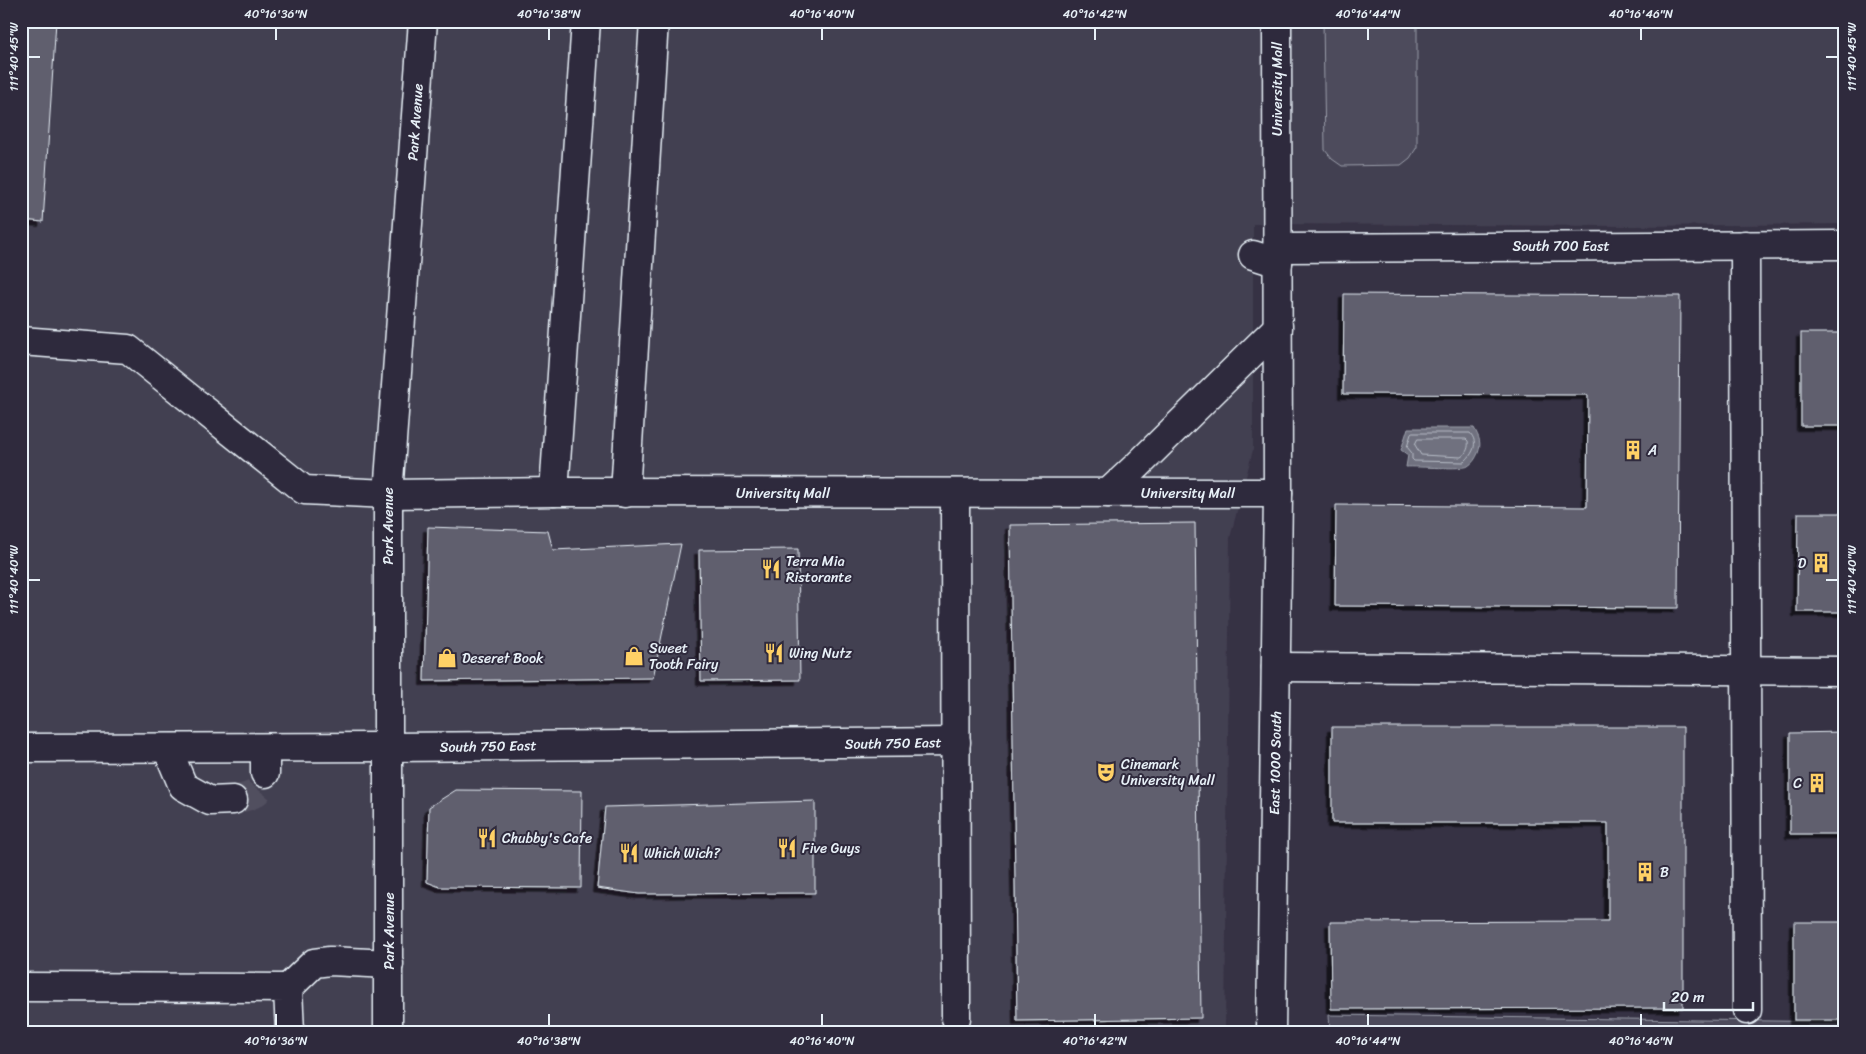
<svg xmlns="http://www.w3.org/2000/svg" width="1866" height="1054" viewBox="0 0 1866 1054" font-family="Sriracha,sans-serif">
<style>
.built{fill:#433f51}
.green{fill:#4d4b5c;stroke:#9a9eaa}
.water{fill:#70717f;stroke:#a0a4af}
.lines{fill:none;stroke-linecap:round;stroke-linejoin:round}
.shore{stroke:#b8bec8;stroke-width:1}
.building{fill:#605e6e;stroke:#e8f1f8;filter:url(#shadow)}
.minor-tunnel{stroke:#514f5f;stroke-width:28;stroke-dasharray:28 14;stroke-linecap:butt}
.minor-casing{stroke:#e8f1f8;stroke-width:31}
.minor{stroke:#2f2a3d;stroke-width:28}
.ticks{fill:none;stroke:#e8f1f8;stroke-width:2}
.labels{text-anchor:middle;stroke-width:4;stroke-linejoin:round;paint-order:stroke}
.street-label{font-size:14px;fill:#e8f1f8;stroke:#2f2a3d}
.poi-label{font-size:14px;fill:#e8f1f8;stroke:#2f2a3d;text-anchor:start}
.neatline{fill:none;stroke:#e8f1f8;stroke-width:2}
.ticks-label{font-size:12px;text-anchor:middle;fill:#e8f1f8}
</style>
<defs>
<filter id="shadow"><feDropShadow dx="-4.5" dy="4.5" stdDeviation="0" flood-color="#0009"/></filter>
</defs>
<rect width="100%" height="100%" fill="#363244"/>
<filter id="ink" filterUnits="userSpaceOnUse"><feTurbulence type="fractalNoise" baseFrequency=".02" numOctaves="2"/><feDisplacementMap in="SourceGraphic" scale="10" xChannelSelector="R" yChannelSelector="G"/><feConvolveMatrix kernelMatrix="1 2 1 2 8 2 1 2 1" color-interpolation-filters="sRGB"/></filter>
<g filter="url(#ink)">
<polygon class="built" points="21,21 1845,21 1845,224 1633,226 1253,224 1253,450 1230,538 1225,1033 21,1033"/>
<g class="green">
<polygon points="1323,21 1417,21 1417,147 1410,158 1401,165 1342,166 1332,159 1325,150"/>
<polygon points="1329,1015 1845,1022 1845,1033 1330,1033"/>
</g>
<path class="water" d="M 1408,428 L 1474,428 C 1479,437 1482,443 1478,453 C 1476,458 1473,463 1468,466 C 1463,470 1417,466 1406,467 L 1408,455 L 1401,450 Z"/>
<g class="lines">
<g class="shore">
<path d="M 1413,433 L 1470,433 C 1479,443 1473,454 1464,462 L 1414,461 L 1412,459 L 1412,453 L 1407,447 L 1411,434 Z"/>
<path d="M 1418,439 L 1466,439 L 1468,441 C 1469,447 1467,453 1461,457 L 1421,455 L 1415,445 Z"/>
</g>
</g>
<g class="building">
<polygon points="21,21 56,21 43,222 23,220 21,240"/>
<polygon points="1344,294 1680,296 1678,608 1335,606 1336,505 1587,507 1588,395 1343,394"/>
<rect x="1801" y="333" width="44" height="93"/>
<polygon points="1798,513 1845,513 1845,612 1797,612"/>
<polygon points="1195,523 1201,1018 1017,1021 1010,525"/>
<polygon points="428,527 548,531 553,550 681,544 653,678 424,681"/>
<polygon points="798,549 800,680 701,681 699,550"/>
<polygon points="1332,727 1683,727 1683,1008 1331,1009 1330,922 1608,921 1608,823 1332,823"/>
<polygon points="1845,732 1845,834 1790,834 1790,733"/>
<polygon points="456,790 582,791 581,888 440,887 427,882 429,807"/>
<polygon points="815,801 815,893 639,894 597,888 605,807"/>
<rect x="1794" y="922" width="51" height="98"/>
</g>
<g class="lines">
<path class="minor-tunnel" d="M 233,800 C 255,795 260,795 265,773"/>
<defs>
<g id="minor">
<polyline points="1745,245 1747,1010"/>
<polyline points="1277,248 1845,245"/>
<polyline points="1253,255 1278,263"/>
<polyline points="21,341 128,349 304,490 388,494 554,492 1278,493"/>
<polyline points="554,492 586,21"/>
<polyline points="625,493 654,21"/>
<polyline points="955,493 956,1018"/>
<polyline points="1108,493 1138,465 1278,327"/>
<polyline points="1276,667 1845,671"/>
<polyline points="21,748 389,747 956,742"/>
<polyline points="167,748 183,786 210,801 233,800"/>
<polyline points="265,748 265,773"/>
<polyline points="21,987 288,988 290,1033"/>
<polyline points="288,988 314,963 330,961 389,964"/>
<polyline points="388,1033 388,494 423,21"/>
<polyline points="1271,1033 1278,493 1277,21"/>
</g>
</defs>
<use href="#minor" class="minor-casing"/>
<use href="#minor" class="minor"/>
</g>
</g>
<path class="ticks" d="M 276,28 L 276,40M 549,28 L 549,40M 822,28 L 822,40M 1095,28 L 1095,40M 1368,28 L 1368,40M 1641,28 L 1641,40M 28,57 L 40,57M 1826,57 L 1838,57M 28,580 L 40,580M 1826,580 L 1838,580M 276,1014 L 276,1026M 549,1014 L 549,1026M 822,1014 L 822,1026M 1095,1014 L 1095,1026M 1368,1014 L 1368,1026M 1641,1014 L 1641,1026"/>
<defs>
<symbol id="building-bare" viewBox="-9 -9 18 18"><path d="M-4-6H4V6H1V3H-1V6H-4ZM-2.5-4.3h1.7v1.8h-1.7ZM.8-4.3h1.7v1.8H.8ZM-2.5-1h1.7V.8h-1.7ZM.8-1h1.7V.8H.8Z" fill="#ffd166" stroke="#2f2a3d" stroke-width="2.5" paint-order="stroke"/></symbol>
<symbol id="restaurant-bare" viewBox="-9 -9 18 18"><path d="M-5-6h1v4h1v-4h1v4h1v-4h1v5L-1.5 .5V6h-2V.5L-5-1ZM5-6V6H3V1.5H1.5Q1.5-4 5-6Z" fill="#ffd166" stroke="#2f2a3d" stroke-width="2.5" paint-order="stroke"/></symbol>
<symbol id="shop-bare" viewBox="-9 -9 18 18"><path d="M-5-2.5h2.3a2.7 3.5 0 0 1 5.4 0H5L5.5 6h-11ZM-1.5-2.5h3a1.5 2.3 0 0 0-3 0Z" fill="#ffd166" stroke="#2f2a3d" stroke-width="2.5" paint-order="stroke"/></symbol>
<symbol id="theatre-bare" viewBox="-9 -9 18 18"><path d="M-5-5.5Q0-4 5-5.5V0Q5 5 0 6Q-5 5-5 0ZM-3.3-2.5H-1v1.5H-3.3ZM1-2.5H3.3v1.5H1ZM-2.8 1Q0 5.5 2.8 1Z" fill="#ffd166" stroke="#2f2a3d" stroke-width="2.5" paint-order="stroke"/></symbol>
</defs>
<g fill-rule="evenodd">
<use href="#building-bare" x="1619" y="436" width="28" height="28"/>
<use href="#building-bare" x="1807" y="549" width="28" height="28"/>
<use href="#restaurant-bare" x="757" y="555" width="28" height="28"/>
<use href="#restaurant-bare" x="760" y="639" width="28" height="28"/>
<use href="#shop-bare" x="620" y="642" width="28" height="28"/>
<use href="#shop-bare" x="433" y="644" width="28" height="28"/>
<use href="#theatre-bare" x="1092" y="758" width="28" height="28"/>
<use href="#building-bare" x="1803" y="769" width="28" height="28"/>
<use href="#restaurant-bare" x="473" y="824" width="28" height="28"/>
<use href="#restaurant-bare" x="773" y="834" width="28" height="28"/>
<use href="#restaurant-bare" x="615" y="839" width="28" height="28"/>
<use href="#building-bare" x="1631" y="858" width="28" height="28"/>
</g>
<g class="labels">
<g class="street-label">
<text transform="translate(1277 89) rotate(-90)" y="5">University Mall</text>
<text transform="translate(415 122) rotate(-86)" y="5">Park Avenue</text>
<text x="1561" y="251">South 700 East</text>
<text x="783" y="498">University Mall</text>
<text x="1188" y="498">University Mall</text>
<text transform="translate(388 526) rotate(-90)" y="5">Park Avenue</text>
<text transform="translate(893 743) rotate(-1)" y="5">South 750 East</text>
<text transform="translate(488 746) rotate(-1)" y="5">South 750 East</text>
<text transform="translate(1275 763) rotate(-89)" y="5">East 1000 South</text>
<text transform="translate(389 931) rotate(-90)" y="5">Park Avenue</text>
</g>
<g class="poi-label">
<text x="1648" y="455">A</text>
<text x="786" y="566">Terra Mia<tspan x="786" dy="16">Ristorante</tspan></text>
<text x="1806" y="568" text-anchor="end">D</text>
<text x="649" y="653">Sweet<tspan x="649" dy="16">Tooth Fairy</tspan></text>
<text x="789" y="658">Wing Nutz</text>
<text x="462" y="663">Deseret Book</text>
<text x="1121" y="769">Cinemark<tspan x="1121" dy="16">University Mall</tspan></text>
<text x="1802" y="788" text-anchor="end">C</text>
<text x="502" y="843">Chubby's Cafe</text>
<text x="802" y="853">Five Guys</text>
<text x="644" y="858">Which Wich?</text>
<text x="1660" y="877">B</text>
</g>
</g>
<rect width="1866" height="1054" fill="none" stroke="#2f2a3d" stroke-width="55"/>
<path d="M1664 1002v8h89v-8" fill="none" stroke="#e8f1f8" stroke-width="2.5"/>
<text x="1671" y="1002" font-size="15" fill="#e8f1f8" stroke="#2f2a3d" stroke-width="4" paint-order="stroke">20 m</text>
<rect x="28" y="28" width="1810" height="998" class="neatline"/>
<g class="ticks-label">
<text x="276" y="18">40°16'36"N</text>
<text x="549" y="18">40°16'38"N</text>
<text x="822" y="18">40°16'40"N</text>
<text x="1095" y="18">40°16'42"N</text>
<text x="1368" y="18">40°16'44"N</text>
<text x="1641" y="18">40°16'46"N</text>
<text transform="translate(1852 57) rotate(-90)" y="4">111°40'45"W</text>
<text transform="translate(14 57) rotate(-90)" y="4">111°40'45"W</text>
<text transform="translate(1852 580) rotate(-90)" y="4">111°40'40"W</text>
<text transform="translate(14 580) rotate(-90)" y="4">111°40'40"W</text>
<text x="276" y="1045">40°16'36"N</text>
<text x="549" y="1045">40°16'38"N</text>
<text x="822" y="1045">40°16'40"N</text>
<text x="1095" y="1045">40°16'42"N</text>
<text x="1368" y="1045">40°16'44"N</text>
<text x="1641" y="1045">40°16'46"N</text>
</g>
</svg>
